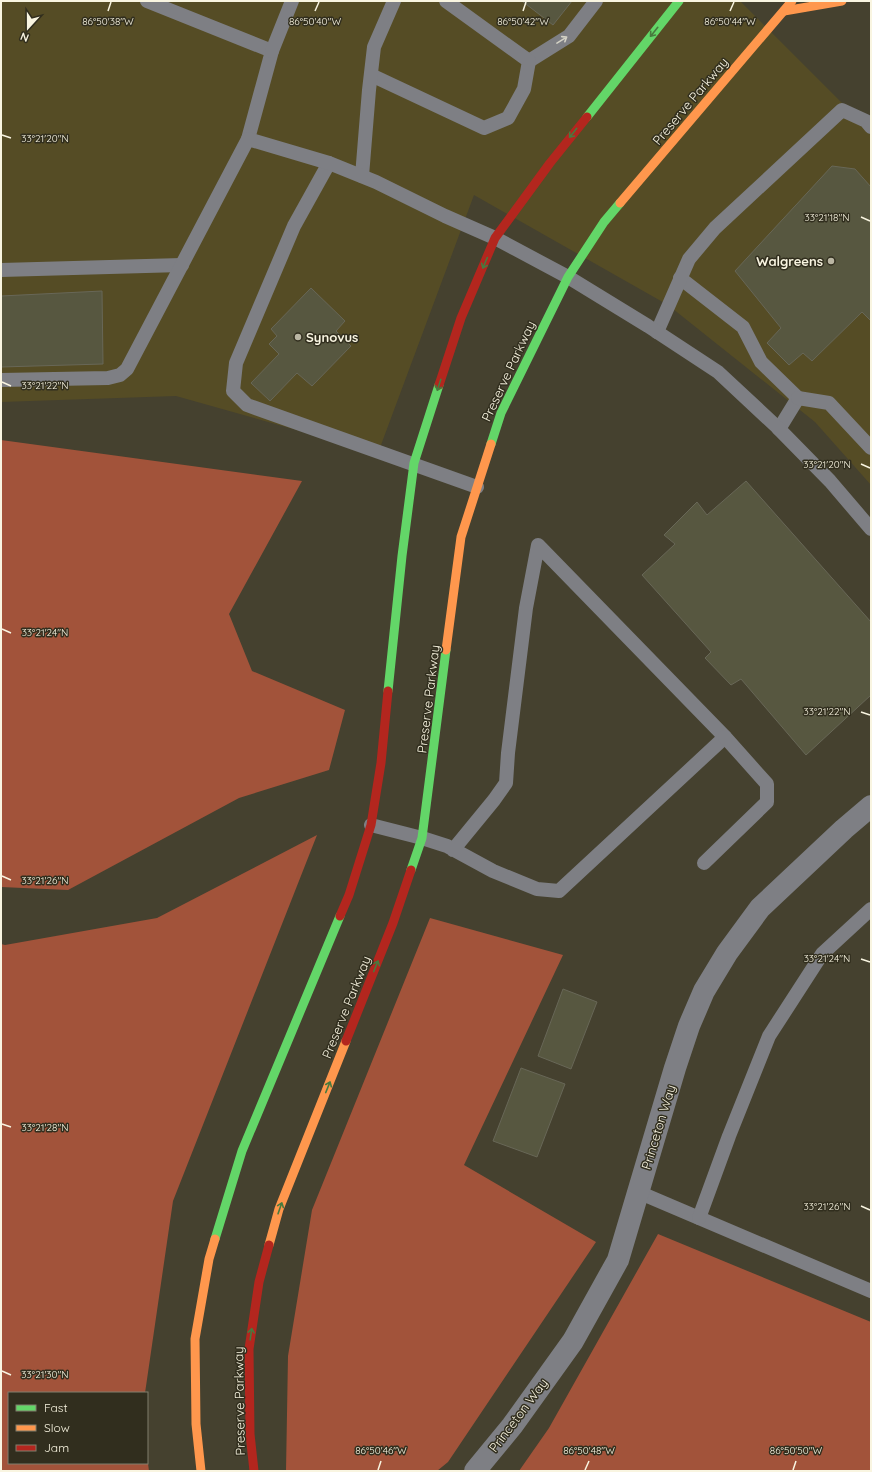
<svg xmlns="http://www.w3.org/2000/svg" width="872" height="1472" viewBox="0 0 872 1472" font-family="Quicksand,sans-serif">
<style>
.built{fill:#554c25}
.forest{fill:#a2533a}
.building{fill:#575740;stroke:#686757}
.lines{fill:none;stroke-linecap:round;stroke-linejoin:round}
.lane{stroke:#7e7f84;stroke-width:14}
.street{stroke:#7e7f84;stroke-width:22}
.fast{stroke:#63d668;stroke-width:9}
.slow{stroke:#ff974d;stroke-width:9}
.jam{stroke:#b3261e;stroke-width:9}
.oneway{stroke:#487a3f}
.oneway2{stroke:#d4d2c5}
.ticks{fill:none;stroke:#f9f5e1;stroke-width:1.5}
.poi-dot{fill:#bab6a3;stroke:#312e1e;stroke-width:1.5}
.labels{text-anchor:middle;stroke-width:3;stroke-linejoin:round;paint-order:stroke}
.street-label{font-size:13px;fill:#f9f5e1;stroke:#312e1e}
.poi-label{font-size:13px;font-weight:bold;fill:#f9f5e1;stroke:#312e1e;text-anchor:end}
.ticks-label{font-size:10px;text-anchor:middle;fill:#f9f5e1;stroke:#312e1e;stroke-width:3;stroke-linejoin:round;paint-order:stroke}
</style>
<rect width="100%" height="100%" fill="#45412f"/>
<polygon class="built" points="1,1 740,1 871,132 871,485 815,422 668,305 474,195 378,453 176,396 1,402"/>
<g class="forest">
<polygon points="1,440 302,481 229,614 252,671 345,710 329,770 239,798 68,890 1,887"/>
<polygon points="317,835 173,1201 145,1393 9,1393 9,1463 147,1463 147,1456 149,1471 1,1471 1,944 5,945 157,918"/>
<polygon points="430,918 563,955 464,1165 596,1242 448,1462 437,1471 286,1471 288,1356 312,1210"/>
<polygon points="658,1234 871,1322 871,1471 519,1471 549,1428"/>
</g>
<g class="building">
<polygon points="522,1 572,1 553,25"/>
<polygon points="832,166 855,169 871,187 871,321 862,312 812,361 803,353 789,365 767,343 781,328 735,271"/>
<polygon points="311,288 345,321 336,331 351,346 312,386 297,373 270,401 251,383 279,354 269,344 277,336 271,329"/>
<polygon points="102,291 103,364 1,367 1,296"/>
<polygon points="746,481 871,622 871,695 806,755 741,679 731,685 705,658 711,652 642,575 675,544 664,535 697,502 707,515"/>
<polygon points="563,989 597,1002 571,1069 538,1056"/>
<polygon points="521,1068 565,1084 537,1157 493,1141"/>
</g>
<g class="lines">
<g class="lane">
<polyline points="147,1 272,51 248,139"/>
<polyline points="272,51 292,1"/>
<polyline points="529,61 569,36 596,1"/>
<polyline points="371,75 484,128 508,118 524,89 529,61 446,1"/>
<polyline points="329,163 294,226 236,363 233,391 247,405 477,487"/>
<polyline points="362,176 369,90 374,47 394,1"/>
<polyline points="1,270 182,265"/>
<polyline points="680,278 743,327 761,362 798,398 779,429"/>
<polyline points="657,332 689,259 715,228 842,110 866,121 871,127"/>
<polyline points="1,380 108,378 120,375 127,369 248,139 329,163 376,182 445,216 495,238 568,277 648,326 718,372 777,427 830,481 871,529"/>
<polyline points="798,398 829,403 871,448"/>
<polyline points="371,825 422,838 447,846 493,871 537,889 559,891 725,737 538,545 526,608 508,753 506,783 494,800 453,850"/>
<polyline points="704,863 767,802 767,784 725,737"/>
<polyline points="638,1192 871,1291"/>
<polyline points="699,1218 729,1136 769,1036 822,954 871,909"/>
</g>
<polyline class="street" points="475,1471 512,1426 573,1341 618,1260 675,1068 689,1026 704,991 727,953 760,908 844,829 871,806"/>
<g class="fast">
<polyline points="587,117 679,1"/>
<polyline points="491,444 501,413 568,277 604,222 620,203"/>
<polyline points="388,691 402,556 414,463 439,385"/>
<polyline points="411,870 422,838 446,650"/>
<polyline points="215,1239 242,1151 340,916"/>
</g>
<g class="slow">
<polyline points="784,11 842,1"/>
<polyline points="620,203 792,1"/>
<polyline points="446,650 461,537 491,444"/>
<polyline points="269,1245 279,1209 346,1041"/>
<polyline points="201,1471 196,1424 195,1339 209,1259 215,1239"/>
</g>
<g class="jam">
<polyline points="439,385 461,318 495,238 550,163 587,117"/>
<polyline points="340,916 349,895 371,825 381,763 388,691"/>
<polyline points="346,1041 393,923 411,870"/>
<polyline points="254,1471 250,1434 249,1349 259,1282 269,1245"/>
</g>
</g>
<defs><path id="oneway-shaft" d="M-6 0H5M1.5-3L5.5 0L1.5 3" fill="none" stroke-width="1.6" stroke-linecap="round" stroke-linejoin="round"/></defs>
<g class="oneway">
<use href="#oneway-shaft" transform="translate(654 32) rotate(129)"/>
<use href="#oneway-shaft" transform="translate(573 133) rotate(129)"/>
<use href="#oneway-shaft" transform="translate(485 263) rotate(113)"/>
<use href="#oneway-shaft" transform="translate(439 385) rotate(108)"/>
<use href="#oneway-shaft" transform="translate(376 966) rotate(-68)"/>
<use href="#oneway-shaft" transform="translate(328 1087) rotate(-68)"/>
<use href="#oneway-shaft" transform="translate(280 1208) rotate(-71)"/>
<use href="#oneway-shaft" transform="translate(251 1334) rotate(-82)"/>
</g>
<use class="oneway2" href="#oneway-shaft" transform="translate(562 40) rotate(-32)"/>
<path class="ticks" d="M 108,11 L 111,2M 315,11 L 319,2M 523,11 L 526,2M 730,11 L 734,2M 2,135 L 11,138M 861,217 L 870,221M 2,382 L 11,386M 861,464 L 870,468M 2,629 L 11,633M 861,712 L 870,715M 2,876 L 11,880M 861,959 L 870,962M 2,1124 L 11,1127M 861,1206 L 870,1210M 2,1371 L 11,1375M 378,1470 L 381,1461M 585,1470 L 589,1461M 793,1470 L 796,1461"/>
<g class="poi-dot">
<circle cx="831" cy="261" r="4"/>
<circle cx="298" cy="337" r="4"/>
</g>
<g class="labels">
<g class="street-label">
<text transform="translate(690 101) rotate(-50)" y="5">Preserve Parkway</text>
<text transform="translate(508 371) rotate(-65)" y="5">Preserve Parkway</text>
<text transform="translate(428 699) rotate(-83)" y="5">Preserve Parkway</text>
<text transform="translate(346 1007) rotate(-68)" y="5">Preserve Parkway</text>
<text transform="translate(658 1127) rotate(-73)" y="5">Princeton Way</text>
<text transform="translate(239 1401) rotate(-91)" y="5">Preserve Parkway</text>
<text transform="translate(518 1415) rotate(-53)" y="5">Princeton Way</text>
</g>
<g class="poi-label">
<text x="823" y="266">Walgreens</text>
<text x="306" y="342" text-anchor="start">Synovus</text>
</g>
</g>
<g class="ticks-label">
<text x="108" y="25">86°50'38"W</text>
<text x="730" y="25">86°50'44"W</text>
<text x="315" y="25">86°50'40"W</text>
<text x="523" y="25">86°50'42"W</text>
<text x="45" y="142">33°21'20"N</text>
<text x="827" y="221">33°21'18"N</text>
<text x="45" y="389">33°21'22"N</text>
<text x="827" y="468">33°21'20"N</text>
<text x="45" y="636">33°21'24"N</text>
<text x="827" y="715">33°21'22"N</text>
<text x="45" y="884">33°21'26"N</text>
<text x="827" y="962">33°21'24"N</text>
<text x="45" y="1131">33°21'28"N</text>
<text x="827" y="1210">33°21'26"N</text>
<text x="45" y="1378">33°21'30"N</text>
<text x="381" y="1454">86°50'46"W</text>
<text x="589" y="1454">86°50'48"W</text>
<text x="796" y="1454">86°50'50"W</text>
</g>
<rect width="872" height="1472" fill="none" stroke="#f9f5e1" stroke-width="4"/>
<rect x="8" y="1392" width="140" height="72" fill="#312e1e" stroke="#817e6c"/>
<rect x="16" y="1405" width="20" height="6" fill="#63d668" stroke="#817e6c"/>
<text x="44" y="1412" font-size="12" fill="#f9f5e1">Fast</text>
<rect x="16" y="1425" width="20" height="6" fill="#ff974d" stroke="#817e6c"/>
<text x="44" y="1432" font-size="12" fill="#f9f5e1">Slow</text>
<rect x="16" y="1445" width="20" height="6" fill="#b3261e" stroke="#817e6c"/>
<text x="44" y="1452" font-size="12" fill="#f9f5e1">Jam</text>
<g transform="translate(28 28) rotate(201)" stroke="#312e1e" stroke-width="3" paint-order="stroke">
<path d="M0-3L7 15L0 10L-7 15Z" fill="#f9f5e1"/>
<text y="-6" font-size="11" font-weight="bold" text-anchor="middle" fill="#f9f5e1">N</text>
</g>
</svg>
